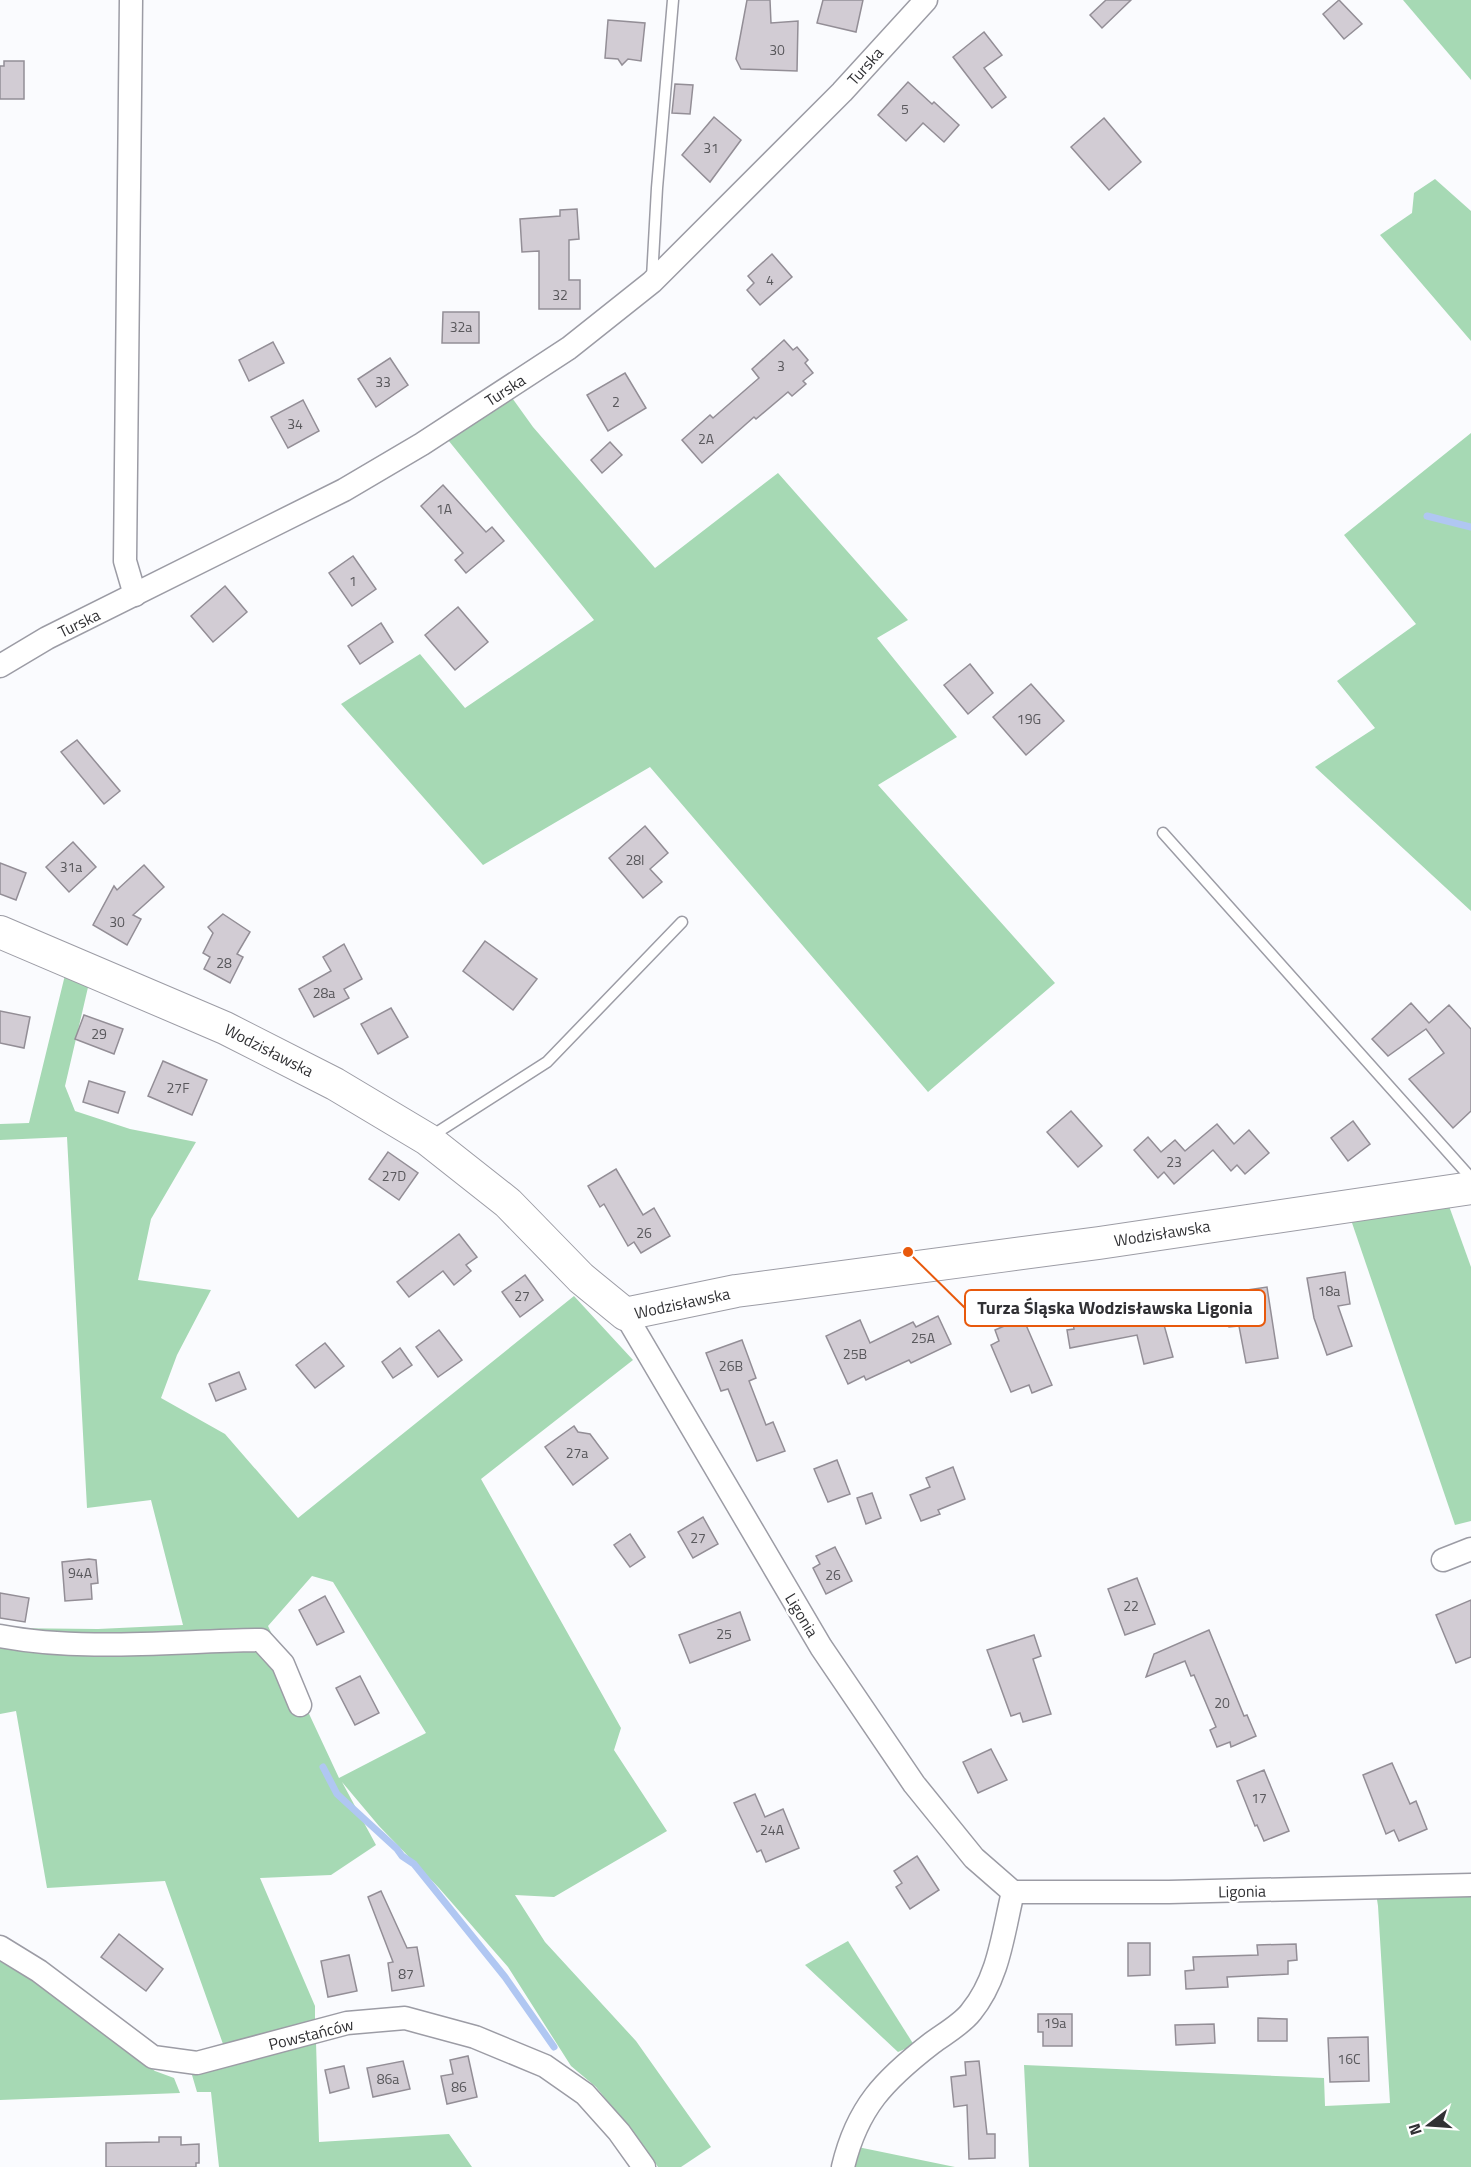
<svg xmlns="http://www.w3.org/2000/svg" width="1471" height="2167" viewBox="0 0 1471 2167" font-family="'Titillium Web',sans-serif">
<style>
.green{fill:#a6d9b4;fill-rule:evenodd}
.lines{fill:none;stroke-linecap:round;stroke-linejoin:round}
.stream{stroke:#b0c7f2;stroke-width:7}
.building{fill:#d2ccd4;stroke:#938e96;stroke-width:1.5}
.lane-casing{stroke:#9c9ca5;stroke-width:13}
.street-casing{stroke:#9c9ca5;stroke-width:25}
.secondary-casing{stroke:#9c9ca5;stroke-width:34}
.lane{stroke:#fff;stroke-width:10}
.street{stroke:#fff;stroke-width:22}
.secondary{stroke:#fff;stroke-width:32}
.labels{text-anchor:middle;stroke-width:5;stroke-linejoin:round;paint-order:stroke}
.number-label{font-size:14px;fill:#59585c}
.street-label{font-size:16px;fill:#313134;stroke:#fff}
.leader{fill:none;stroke:#e8590c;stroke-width:2}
.callout-dot{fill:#e8590c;stroke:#fff;stroke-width:2}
.callout{fill:#fff;stroke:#e8590c;stroke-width:2}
.callout-label{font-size:18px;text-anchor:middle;font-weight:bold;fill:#313134}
</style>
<rect width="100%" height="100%" fill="#fafbfe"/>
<g class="green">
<polygon points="1403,0 1471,0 1471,80"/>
<polygon points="1435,179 1471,211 1471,341 1380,235 1412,213 1414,193"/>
<polygon points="510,395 533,427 655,568 778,473 908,620 877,638 957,737 878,785 1055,983 928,1092 650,767 483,865 341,704 420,654 465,708 594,620 444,435"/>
<polygon points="1471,433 1471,911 1315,767 1375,728 1337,681 1416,624 1344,535"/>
<path d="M 65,975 L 89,983 L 65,1086 L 75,1111 L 130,1129 L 196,1142 L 151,1219 L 138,1280 L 211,1290 L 177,1355 L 161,1398 L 225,1434 L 298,1518 L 574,1296 L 633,1360 L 481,1479 L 621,1728 L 614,1750 L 667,1831 L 554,1897 L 515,1895 L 545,1942 L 636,2041 L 711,2147 L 681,2167 L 658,2167 L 642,2144 L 596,2087 L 571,2066 L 508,1967 L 439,1888 L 379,1826 L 342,1782 L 376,1845 L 331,1875 L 260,1878 L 315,2006 L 315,2022 L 223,2044 L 165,1881 L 47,1888 L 16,1711 L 0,1714 L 0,1628 L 98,1629 L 183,1625 L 151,1500 L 87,1508 L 67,1137 L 0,1140 L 0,1124 L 29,1123 ZM 312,1576 L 333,1582 L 426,1733 L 339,1778 L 268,1626 Z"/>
<polygon points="1449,1206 1471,1267 1471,1521 1455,1525 1350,1217"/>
<polygon points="1471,1885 1471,2167 1029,2167 1024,2065 1324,2078 1325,2106 1390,2103 1378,1906 1375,1887"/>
<polygon points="848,1941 914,2045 898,2052 805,1965"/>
<polygon points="0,1961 47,1990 155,2071 174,2078 180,2093 0,2100"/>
<polygon points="316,2042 319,2142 449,2134 472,2167 219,2167 211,2092 197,2092 192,2075"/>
<polygon points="848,2145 955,2167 843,2167"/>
</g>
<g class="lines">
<g class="stream">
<polyline points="1427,516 1471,527"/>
<polyline points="323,1767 337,1794 397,1849 402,1856 414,1864 505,1977 554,2047"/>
</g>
</g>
<g class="building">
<polygon points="747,0 770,0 771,23 798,21 797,71 741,69 736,59"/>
<polygon points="823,0 863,0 856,32 817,23"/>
<polygon points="1106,0 1131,0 1102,28 1090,15"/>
<polygon points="1339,0 1362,24 1344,39 1323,14"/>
<polygon points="608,20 645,23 641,61 628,59 622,65 618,59 605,58"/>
<polygon points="984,32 1002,55 984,68 1006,97 992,108 953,57"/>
<polygon points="4,61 24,61 24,99 0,99 0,66 4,66"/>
<polygon points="908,82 932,104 934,102 959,125 944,142 923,123 906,141 878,115"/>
<polygon points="675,84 693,85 690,114 672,113"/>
<polygon points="714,117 741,140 710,182 682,155"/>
<polygon points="1104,118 1141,162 1109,190 1071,147"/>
<polygon points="577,209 579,239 569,240 569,280 580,280 580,309 539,309 539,251 522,252 520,219 560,216 560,210"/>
<polygon points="772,254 792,277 760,305 747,290 754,283 748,276"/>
<polygon points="443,312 479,312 479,343 442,343"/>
<polygon points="784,340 793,350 797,347 808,360 805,363 813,373 803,381 806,384 792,396 788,392 756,419 754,417 702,463 682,440 710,415 713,418 759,378 752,369"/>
<polygon points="273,342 284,363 249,381 239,360"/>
<polygon points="390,358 408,385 376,407 358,379"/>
<polygon points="625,373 646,408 608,431 587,395"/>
<polygon points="303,400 319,431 288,448 271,417"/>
<polygon points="610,442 622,455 602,473 591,460"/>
<polygon points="443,485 486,532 492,527 504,541 466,573 455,560 463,553 421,506"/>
<polygon points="353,556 376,589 352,606 329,573"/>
<polygon points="225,586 247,612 213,642 191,616"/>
<polygon points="458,607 488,642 455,670 425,635"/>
<polygon points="381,623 393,642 360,664 348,646"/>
<polygon points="970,664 993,693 968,714 944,685"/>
<polygon points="1031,684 1064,721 1026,755 993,717"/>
<polygon points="77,740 120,791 104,804 61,752"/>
<polygon points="645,826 668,853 650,869 662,882 643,898 609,858"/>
<polygon points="73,842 96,867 69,892 46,867"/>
<polygon points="0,863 26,873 16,900 0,894"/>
<polygon points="144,865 164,887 133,915 141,919 127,945 93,925 114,886 117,890"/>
<polygon points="223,914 250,932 237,954 243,957 230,983 204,969 210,957 203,953 213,933 208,927"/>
<polygon points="485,941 537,979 513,1010 463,971"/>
<polygon points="344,944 362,979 344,989 349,998 314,1017 299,989 331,971 323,957"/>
<polygon points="1411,1003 1429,1023 1449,1005 1471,1029 1471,1111 1453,1128 1409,1079 1444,1053 1426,1029 1388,1056 1372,1039"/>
<polygon points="391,1008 408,1037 378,1054 361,1024"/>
<polygon points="0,1011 30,1017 24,1048 0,1043"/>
<polygon points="84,1015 123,1029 114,1054 75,1039"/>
<polygon points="163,1061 207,1080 192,1115 148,1096"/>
<polygon points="89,1081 125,1092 118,1113 83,1102"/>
<polygon points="1071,1111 1102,1146 1078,1167 1047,1132"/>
<polygon points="1353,1121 1370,1144 1348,1161 1331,1138"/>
<polygon points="1217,1124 1234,1144 1249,1130 1269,1153 1245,1174 1237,1165 1231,1171 1213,1150 1174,1184 1164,1172 1158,1178 1134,1150 1148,1137 1161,1152 1175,1140 1185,1151"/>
<polygon points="388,1152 418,1173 399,1200 369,1179"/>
<polygon points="616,1169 643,1215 654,1208 670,1236 641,1253 634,1242 628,1246 604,1204 600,1207 588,1186"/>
<polygon points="459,1234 477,1257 466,1265 471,1271 454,1285 443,1271 409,1297 397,1282"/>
<polygon points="1345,1272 1350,1304 1338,1306 1352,1346 1327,1355 1314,1318 1307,1278"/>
<polygon points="525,1275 543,1300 520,1317 502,1292"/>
<polygon points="1267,1287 1278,1358 1246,1363 1239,1326 1229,1327 1225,1306 1236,1304 1234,1292"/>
<polygon points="1175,1294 1179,1323 1164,1325 1173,1357 1144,1364 1137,1335 1070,1348 1067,1330 1074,1329 1072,1316 1129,1305 1129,1303 1137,1302 1137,1299"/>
<polygon points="938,1316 951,1344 911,1363 909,1360 866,1380 864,1376 848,1384 826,1336 860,1320 870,1343 913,1322 916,1327"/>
<polygon points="1023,1318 1052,1385 1032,1393 1029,1385 1011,1392 991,1345 999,1341 995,1330"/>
<polygon points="439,1330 462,1360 438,1377 416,1347"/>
<polygon points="742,1340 756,1378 749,1381 766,1425 773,1422 785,1451 757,1461 728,1389 721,1391 706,1353"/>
<polygon points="325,1343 344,1366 315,1388 296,1365"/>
<polygon points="400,1348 412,1365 393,1378 382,1362"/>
<polygon points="239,1372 246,1389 216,1401 209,1384"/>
<polygon points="574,1426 578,1432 590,1434 608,1458 573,1485 545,1447"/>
<polygon points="837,1460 850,1494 828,1502 814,1469"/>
<polygon points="953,1467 965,1499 938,1510 940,1514 921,1521 910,1495 930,1487 926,1478"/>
<polygon points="872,1493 881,1518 866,1524 857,1498"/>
<polygon points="703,1517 718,1544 693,1558 678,1532"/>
<polygon points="630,1534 645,1557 630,1567 614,1545"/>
<polygon points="835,1547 852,1581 826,1594 813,1568 820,1564 816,1556"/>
<polygon points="89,1559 96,1560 98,1583 91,1584 92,1599 65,1601 62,1562"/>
<polygon points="1137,1578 1155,1624 1125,1635 1108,1589"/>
<polygon points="0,1593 29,1598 25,1622 0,1618"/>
<polygon points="325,1596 344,1632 317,1645 299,1610"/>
<polygon points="1471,1600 1471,1657 1456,1663 1436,1615"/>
<polygon points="740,1612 750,1640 690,1663 679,1635"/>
<polygon points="1209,1630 1244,1716 1247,1715 1256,1736 1231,1747 1230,1742 1217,1747 1210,1730 1216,1727 1194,1675 1191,1676 1185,1661 1146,1677 1154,1654"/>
<polygon points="1034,1635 1041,1656 1033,1659 1051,1714 1023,1722 1020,1713 1011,1716 987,1650"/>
<polygon points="360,1676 379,1713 355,1725 336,1688"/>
<polygon points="991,1749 1007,1780 978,1793 963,1762"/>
<polygon points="1392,1763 1410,1804 1416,1801 1427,1829 1399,1841 1394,1830 1386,1834 1363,1775"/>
<polygon points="1264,1770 1289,1831 1264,1841 1257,1825 1255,1826 1237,1781"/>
<polygon points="755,1794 765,1817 783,1809 799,1848 766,1862 761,1850 757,1852 734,1803"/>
<polygon points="917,1856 939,1890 910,1909 896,1887 902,1883 894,1871"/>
<polygon points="381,1891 407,1948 417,1947 424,1986 392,1991 388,1963 393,1962 368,1897"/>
<polygon points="119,1934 163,1969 146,1991 101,1957"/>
<polygon points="1128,1943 1150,1943 1150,1975 1128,1976"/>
<polygon points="1296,1944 1297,1960 1288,1961 1288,1974 1227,1977 1228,1987 1186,1989 1185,1971 1194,1970 1193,1957 1258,1955 1257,1945"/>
<polygon points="349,1955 357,1991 328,1997 321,1961"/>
<polygon points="1038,2014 1072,2014 1072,2046 1043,2046 1043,2032 1038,2032"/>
<polygon points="1258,2018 1287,2019 1287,2041 1258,2041"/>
<polygon points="1214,2024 1215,2043 1176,2045 1175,2025"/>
<polygon points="1368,2037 1369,2081 1330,2082 1328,2038"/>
<polygon points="468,2056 477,2097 447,2104 441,2076 453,2074 450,2060"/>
<polygon points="403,2061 410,2089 373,2097 367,2068"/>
<polygon points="979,2061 987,2134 995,2134 995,2158 969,2159 967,2105 954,2107 951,2077 966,2075 965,2062"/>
<polygon points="344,2066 349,2088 330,2093 325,2070"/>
<polygon points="159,2137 181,2137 181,2145 199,2144 199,2163 196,2163 196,2167 106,2167 106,2143 159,2142"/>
</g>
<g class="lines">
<defs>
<g id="lane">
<polyline points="652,278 657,188 673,0"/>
<polyline points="1163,833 1471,1178"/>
<polyline points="430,1137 547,1062 682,922"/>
</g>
<g id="street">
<polyline points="131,0 125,561 135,595"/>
<polyline points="0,666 47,638 344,490 422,444 569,348 652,282 842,92 926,0"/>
<polyline points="625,1314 821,1647 914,1784 974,1858 1013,1892 1169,1892 1471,1885"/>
<polyline points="1443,1560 1471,1549"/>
<path d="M 0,1636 C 84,1652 175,1641 261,1640 L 283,1664 L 300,1705"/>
<polyline points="0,1947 39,1971 153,2057 197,2063 347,2023 405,2018 475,2037 545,2066 585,2094 619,2132 644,2167"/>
<path d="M 843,2167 C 857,2108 884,2080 932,2043 C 944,2034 962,2024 971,2012 C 999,1978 1003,1933 1013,1892"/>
</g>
<polyline id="secondary" points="0,932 225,1028 335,1084 427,1139 508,1203 581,1278 625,1314 736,1291 1099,1243 1471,1188"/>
</defs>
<use href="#lane" class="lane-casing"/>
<use href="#street" class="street-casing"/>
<use href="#secondary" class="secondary-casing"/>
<use href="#lane" class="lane"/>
<use href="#street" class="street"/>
<use href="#secondary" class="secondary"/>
</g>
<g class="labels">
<g class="number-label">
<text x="777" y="55">30</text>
<text x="905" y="114">5</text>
<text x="711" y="153">31</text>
<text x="770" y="285">4</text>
<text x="560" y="300">32</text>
<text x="461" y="332">32a</text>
<text x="781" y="371">3</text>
<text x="383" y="387">33</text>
<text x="616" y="407">2</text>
<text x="295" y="429">34</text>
<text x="706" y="444">2A</text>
<text x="444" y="514">1A</text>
<text x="353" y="586">1</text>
<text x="1029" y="724">19G</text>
<text x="635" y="865">28I</text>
<text x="71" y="872">31a</text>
<text x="117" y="927">30</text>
<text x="224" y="968">28</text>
<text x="324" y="998">28a</text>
<text x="99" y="1039">29</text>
<text x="178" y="1093">27F</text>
<text x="1174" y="1167">23</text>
<text x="394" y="1181">27D</text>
<text x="644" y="1238">26</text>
<text x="1329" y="1296">18a</text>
<text x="522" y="1301">27</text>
<text x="923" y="1343">25A</text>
<text x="855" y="1359">25B</text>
<text x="731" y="1371">26B</text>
<text x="577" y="1458">27a</text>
<text x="698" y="1543">27</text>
<text x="80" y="1578">94A</text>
<text x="833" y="1580">26</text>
<text x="1131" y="1611">22</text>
<text x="724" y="1639">25</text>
<text x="1222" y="1708">20</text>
<text x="1259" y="1803">17</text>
<text x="772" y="1835">24A</text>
<text x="406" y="1979">87</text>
<text x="1055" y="2028">19a</text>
<text x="1349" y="2064">16C</text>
<text x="388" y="2084">86a</text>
<text x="459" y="2092">86</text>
</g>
<g class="street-label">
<text transform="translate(865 66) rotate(-48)" y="6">Turska</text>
<text transform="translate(505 390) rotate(-33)" y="6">Turska</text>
<text transform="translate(79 623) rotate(-26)" y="6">Turska</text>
<text transform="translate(269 1050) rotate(27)" y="6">Wodzisławska</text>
<text transform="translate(1162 1233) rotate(-9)" y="6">Wodzisławska</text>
<text transform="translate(682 1303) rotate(-12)" y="6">Wodzisławska</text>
<text transform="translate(802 1615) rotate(59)" y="6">Ligonia</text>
<text transform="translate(1242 1891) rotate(-1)" y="6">Ligonia</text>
<text transform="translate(311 2034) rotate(-14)" y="6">Powstańców</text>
</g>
</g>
<path class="leader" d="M908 1252L965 1308"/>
<circle class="callout-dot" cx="908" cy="1252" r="6"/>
<rect class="callout" x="965" y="1290" width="300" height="36" rx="6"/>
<g class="callout-label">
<text x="1115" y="1314">Turza Śląska Wodzisławska Ligonia</text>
</g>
<g transform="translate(1429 2125) rotate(253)" stroke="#ffffff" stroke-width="4.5" paint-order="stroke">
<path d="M0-4.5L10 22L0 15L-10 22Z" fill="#313134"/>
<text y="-9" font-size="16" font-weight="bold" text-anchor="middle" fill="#313134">N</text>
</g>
</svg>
